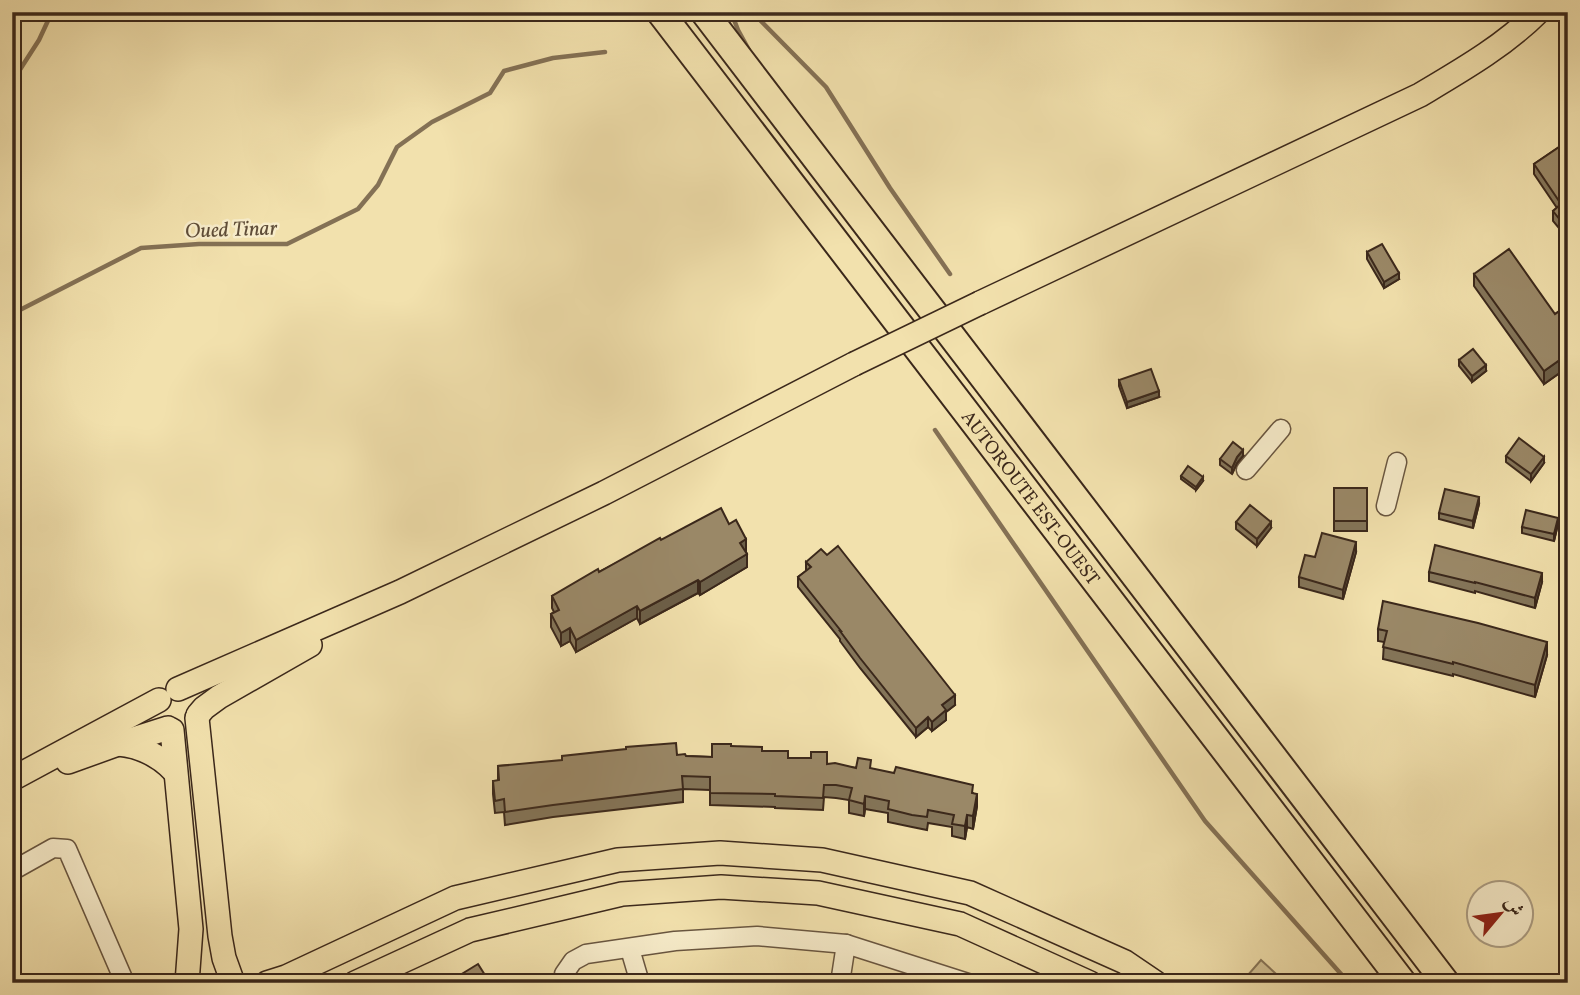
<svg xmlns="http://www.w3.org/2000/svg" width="1580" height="995" viewBox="0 0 1580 995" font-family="Vollkorn,Amiri,serif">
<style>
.pitch{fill:#d3c294;stroke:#877558;stroke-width:2}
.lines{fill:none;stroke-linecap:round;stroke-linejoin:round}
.stream{stroke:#847155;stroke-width:4.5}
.minor-casing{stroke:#695640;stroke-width:21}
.major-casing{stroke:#3b281b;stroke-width:26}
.highway-casing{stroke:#3b281b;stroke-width:30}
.minor{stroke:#f7ecca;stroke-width:18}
.major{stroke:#f2e1ad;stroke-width:23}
.highway{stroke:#f2e1ad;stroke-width:26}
.major-bridge-casing{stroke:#3b281b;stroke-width:26;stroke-linecap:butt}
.major-bridge{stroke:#f2e1ad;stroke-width:23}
.wall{fill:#847559;stroke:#3b281b;stroke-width:2}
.shaded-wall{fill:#6c5f48;stroke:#3b281b;stroke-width:2}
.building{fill:#9a8867;stroke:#3b281b;stroke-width:2}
.labels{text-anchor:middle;stroke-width:5;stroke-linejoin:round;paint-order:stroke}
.street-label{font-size:19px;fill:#3b281b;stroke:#f7ecca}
.water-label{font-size:21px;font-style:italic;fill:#5f4d38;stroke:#f7ecca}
</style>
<rect width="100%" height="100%" fill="#f2e1ad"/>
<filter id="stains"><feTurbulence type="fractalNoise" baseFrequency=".00286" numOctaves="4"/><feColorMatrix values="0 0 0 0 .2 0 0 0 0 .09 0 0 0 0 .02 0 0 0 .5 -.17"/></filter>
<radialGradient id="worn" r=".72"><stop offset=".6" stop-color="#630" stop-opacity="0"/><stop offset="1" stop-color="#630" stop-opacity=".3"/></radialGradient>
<polygon class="pitch" points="1261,960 1286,983 1241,983"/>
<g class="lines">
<g class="stream">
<polyline points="731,12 738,30 749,50"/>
<polyline points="752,12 826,87 890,188 950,274"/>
<polyline points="12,82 39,40 52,12"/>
<polyline points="12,314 141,248 199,244 287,244 358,209 378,185 397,147 432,122 490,93 504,71 553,58 605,52"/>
<polyline points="935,430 1205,821 1349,983"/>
</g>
<defs>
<g id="minor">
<polyline points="1246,470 1281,429"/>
<polyline points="1386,506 1397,462"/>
<polyline points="12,871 53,848 67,849 125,983"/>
<polyline points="630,949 640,983"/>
<polyline points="565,983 564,974 573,961 586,954 675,941 757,936 846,944 968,983"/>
<polyline points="840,983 846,944"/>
</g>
<g id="major">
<path d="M 980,303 L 1420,95 C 1462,70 1504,46 1538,12"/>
<polyline points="178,689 400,592 604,493 854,364"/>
<polyline points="198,715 204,708 219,697 310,645"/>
<polyline points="197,718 220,936 224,958 233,983"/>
<polyline points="172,730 191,929 187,983"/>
<path d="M 118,744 C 141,746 159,755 175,772"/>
<polyline points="68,762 118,744 168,728"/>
<polyline points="12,779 159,700"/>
<polyline points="267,983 286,977 455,898 618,860 720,853 822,860 970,893 1125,962 1156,983"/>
<polyline points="355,983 470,930 622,894 721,887 818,893 960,924 1090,983"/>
</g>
<g id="highway">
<path id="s1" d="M 660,12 L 1403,983"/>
<polyline points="704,12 1446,983"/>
</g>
</defs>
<use href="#minor" class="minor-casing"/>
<use href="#major" class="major-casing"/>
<use href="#highway" class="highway-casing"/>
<use href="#minor" class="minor"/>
<use href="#major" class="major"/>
<use href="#highway" class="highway"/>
<defs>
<polyline id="major-bridge" points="854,364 980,303"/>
</defs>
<use href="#major-bridge" class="major-bridge-casing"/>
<use href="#major-bridge" class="major-bridge"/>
</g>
<g class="wall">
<polygon points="1568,132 1568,239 1553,221 1553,211 1557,208 1534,174 1534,164 1565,143 1565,134"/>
<polygon points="1367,252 1399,279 1384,288 1367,259"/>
<polygon points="1474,274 1555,314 1568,305 1568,367 1544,384 1474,286"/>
<polygon points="1459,360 1486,371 1472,382 1459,366"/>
<polygon points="1119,380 1159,397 1127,408 1119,386"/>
<polygon points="1243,456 1237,463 1232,474 1220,465 1220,459"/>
<polygon points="1506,456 1544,463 1531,481 1506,462"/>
<polygon points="1181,476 1203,481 1196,490 1181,479"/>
<rect x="1334" y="488" width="33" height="43"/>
<polygon points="1479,504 1473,528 1439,519 1439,513"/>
<polygon points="1236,522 1271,528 1257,546 1236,529"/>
<polygon points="1558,524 1554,541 1522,533 1522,527"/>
<polygon points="661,540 746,552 745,552 747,567 700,595 698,593 640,624 637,618 576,652 570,641 561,646 551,627 551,614 554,612 552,608 552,596 599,572"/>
<polygon points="1356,552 1343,599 1299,587 1299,577 1315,557"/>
<polygon points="806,562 955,705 946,712 946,720 932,731 928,727 916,737 860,668 840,641 840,639 798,587 798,577 806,571"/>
<polygon points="1429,572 1542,582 1535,608 1475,591 1475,593 1429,581"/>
<polygon points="1378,629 1547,655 1535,697 1453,674 1453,676 1383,659 1384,642 1378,641"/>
<polygon points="731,746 762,751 788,758 856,768 871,769 973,793 977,806 973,829 967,827 965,839 952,836 952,827 928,823 927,830 912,827 888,822 888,813 865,809 864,816 849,813 849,800 836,798 824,797 823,810 775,808 775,807 710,805 710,790 683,789 683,802 553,817 505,825 504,812 495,813 493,794 493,781 498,781 498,766 677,755 686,756 712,757"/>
</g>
<g class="shaded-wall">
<polygon points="1399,273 1399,279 1384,288 1384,282"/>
<polygon points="1568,354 1568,367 1544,384 1544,371"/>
<polygon points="1486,365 1486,371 1472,382 1472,376"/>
<polygon points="1159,391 1159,397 1127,408 1127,402"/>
<polygon points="1243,450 1243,456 1237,463 1232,474 1232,468 1237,457"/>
<polygon points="1544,457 1544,463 1531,481 1531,474"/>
<polygon points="1203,477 1203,481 1196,490 1196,487"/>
<polygon points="1479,497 1479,504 1473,528 1473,521"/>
<polygon points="1558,518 1558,524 1554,541 1554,534"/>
<polygon points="1271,522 1271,528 1257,546 1257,539"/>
<polygon points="746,539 746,552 740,555 740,543"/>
<polygon points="1356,542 1356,552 1343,599 1343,590"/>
<polygon points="747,554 747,567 700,595 700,582"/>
<polygon points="1542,573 1542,582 1535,608 1535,598"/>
<polygon points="698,580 698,593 640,624 640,611"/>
<polygon points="637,606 637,618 576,652 576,640"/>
<polygon points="570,628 570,641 561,646 561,633"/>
<polygon points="1547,642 1547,655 1535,697 1535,685"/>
<polygon points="955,695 955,705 946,712 946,720 932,731 932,722 942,705"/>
<polygon points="928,717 928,727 916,737 916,728"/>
<polygon points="977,794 977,806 973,829 973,816"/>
<polygon points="865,796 865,809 864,816 864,804"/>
<polygon points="967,815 967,827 965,839 965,826"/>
</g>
<g class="building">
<polygon points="1568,141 1568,230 1553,211 1561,204 1534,164"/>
<polygon points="1382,244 1399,273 1384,282 1367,252"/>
<polygon points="1509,249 1555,314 1568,305 1568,354 1544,371 1474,274"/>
<polygon points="1473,349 1486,365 1472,376 1459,360"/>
<polygon points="1151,369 1159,391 1127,402 1119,380"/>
<polygon points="1519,438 1544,457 1531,474 1506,456"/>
<polygon points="1233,442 1243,450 1237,457 1232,468 1220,459"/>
<polygon points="1188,466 1203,477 1196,487 1181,476"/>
<rect x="1334" y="488" width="33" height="33"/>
<polygon points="1445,489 1479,497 1473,521 1439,513"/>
<polygon points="1250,505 1271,522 1257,539 1236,522"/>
<polygon points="721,508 729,524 736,520 746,539 740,543 747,554 700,582 698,580 640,611 637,606 576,640 570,628 561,633 551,614 559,610 552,596 598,569 599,572 660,538 661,540"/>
<polygon points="1526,510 1558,518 1554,534 1522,527"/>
<polygon points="1322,533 1356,542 1343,590 1299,577 1305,555 1315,557"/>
<polygon points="1435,545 1542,573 1535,598 1475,582 1475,583 1429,572"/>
<polygon points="838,546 955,695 942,705 946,710 932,722 928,717 916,728 860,658 840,631 841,631 798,577 811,567 806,562 821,549 827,555"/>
<polygon points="1383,601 1478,623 1547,642 1535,685 1453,662 1453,664 1383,647 1387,631 1378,629"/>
<polygon points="676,743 677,755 685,754 686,756 712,757 712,744 731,744 731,746 762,747 762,751 788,751 788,758 811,758 811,752 827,752 827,764 835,763 856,768 858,758 871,760 870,768 894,773 896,767 973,785 972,793 977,794 973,816 967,815 965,826 952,824 954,815 928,810 927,817 912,815 888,809 889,801 865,796 864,804 849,800 852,788 836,785 824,785 823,798 775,796 775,794 710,793 710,777 682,776 683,789 553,805 505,812 504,799 495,801 493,781 499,780 498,766 562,760 562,756 626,749 626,747"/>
<polygon points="478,964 490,983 447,983"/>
</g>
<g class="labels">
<g class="street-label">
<text dy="7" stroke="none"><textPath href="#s1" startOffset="611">AUTOROUTE EST-OUEST</textPath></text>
</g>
<g class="water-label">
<text transform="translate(231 229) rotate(-2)" y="7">Oued Tinar</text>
</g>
</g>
<rect width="1580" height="995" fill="none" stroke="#f2e1ad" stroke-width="42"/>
<rect x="14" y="14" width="1552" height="967" fill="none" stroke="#3b281b" stroke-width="3.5"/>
<rect x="21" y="21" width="1538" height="953" fill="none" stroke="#3b281b" stroke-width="2"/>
<g transform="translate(1500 914) rotate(61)"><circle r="33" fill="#f7ecca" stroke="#ac9e84" stroke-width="2"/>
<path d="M0-5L12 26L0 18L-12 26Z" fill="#8f2418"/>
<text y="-10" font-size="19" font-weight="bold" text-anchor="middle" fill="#3b281b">ش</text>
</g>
<rect width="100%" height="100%" filter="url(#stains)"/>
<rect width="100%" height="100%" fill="url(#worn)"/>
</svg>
